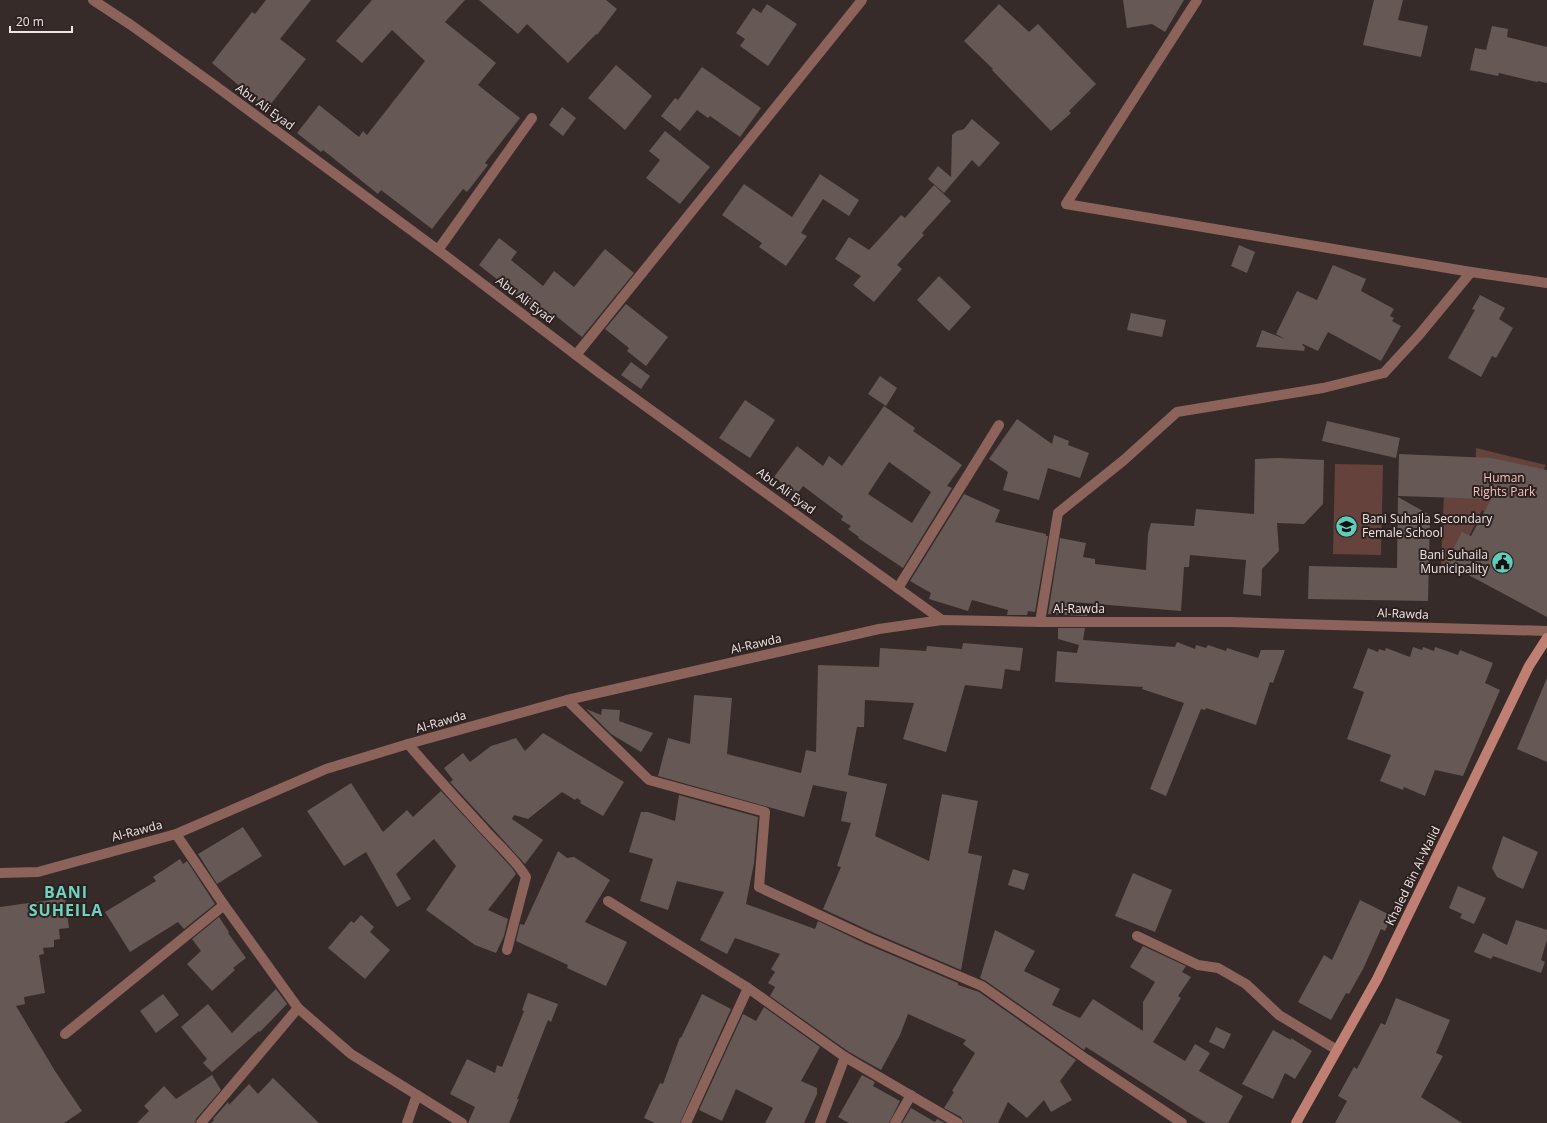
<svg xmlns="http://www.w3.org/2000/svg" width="1547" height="1123" viewBox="0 0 1547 1123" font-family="'Open Sans',sans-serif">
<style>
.green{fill:#66423c}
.building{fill:#655855;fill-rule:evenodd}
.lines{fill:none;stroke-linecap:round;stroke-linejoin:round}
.lane{stroke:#8c635b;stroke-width:10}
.street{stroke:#8c635b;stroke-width:10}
.secondary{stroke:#c07f73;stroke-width:10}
.labels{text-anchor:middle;stroke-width:4;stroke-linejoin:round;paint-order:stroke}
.street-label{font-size:12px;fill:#efe7e6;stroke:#2c211f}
.park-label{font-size:12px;fill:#f6c6bd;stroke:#2c211f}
.poi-label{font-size:12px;fill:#efe7e6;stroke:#2c211f;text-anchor:start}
.district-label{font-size:16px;font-weight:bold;letter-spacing:1px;fill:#6ed4c2;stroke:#2c211f}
</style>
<rect width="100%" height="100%" fill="#372b29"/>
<g class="green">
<polygon points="1476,448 1546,465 1514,526 1482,510 1451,573 1441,565 1444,493 1475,493"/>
<polygon points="1335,464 1383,465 1381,555 1333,554"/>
</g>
<g class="building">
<polygon points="266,0 311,0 280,39 306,59 267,109 212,63 252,12 255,14"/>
<polygon points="372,0 465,0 445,22 496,63 478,85 520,118 485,163 488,165 467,192 463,189 432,229 381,190 378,194 323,150 321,152 297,133 319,105 359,137 363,131 367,135 425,61 392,30 362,63 336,41"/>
<polygon points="479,0 606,0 617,9 597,35 596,34 568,63 527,24 518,34"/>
<polygon points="1123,0 1184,0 1165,32 1152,24 1127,28"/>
<polygon points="1374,0 1403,0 1398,20 1428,26 1421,57 1363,45"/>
<polygon points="767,4 797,24 768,66 740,46 745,39 736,33 753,8 761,13"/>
<polygon points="999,4 1029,32 1038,24 1096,84 1069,111 1071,113 1051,131 992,70 993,69 964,41"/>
<polygon points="1492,26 1508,29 1507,37 1547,47 1547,83 1538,81 1537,82 1499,73 1498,76 1470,70 1475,48 1486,50"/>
<polygon points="616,65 652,96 625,130 588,98"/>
<polygon points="702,67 761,108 740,137 710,116 708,118 697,110 680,131 661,116 675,98 678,100"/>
<polygon points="562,107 576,118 563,136 549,125"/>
<polygon points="972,119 1000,143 979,167 972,160 944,193 928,179 938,166 951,177 952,135 957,131 964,129"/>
<polygon points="665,131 710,167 680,204 646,178 660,160 649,151"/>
<polygon points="820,174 859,200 849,216 823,199 801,233 807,236 786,266 759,247 762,243 722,215 744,184 792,217"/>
<polygon points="934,185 951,201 922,233 924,235 897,265 902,269 874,302 853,285 861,276 835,259 849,237 869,250 901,215 905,218"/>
<polygon points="499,238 517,252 511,260 543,286 554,271 574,287 605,249 634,273 582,337 556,316 551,322 479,265"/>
<polygon points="1239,245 1255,252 1247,273 1231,266"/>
<polygon points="1333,265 1366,279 1361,291 1394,309 1390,316 1394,318 1392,321 1401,326 1381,361 1328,332 1318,351 1303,344 1302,345 1305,347 1304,351 1256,347 1262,330 1285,339 1276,334 1297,291 1317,300"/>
<polygon points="939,276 971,307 949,331 917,300"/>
<polygon points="1480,295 1505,308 1499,319 1513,328 1496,358 1492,356 1481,377 1448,358 1475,310 1472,309"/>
<polygon points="626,304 668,337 646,366 627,351 629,348 605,329"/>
<polygon points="1131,313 1166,320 1162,337 1127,330"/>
<polygon points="631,362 650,376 641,389 621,375"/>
<polygon points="880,376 897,388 886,406 868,394"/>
<polygon points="745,400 775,420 750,458 719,438"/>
<path d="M 884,406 L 915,428 L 913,431 L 962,465 L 947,486 L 952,488 L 903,568 L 858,538 L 859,537 L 848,529 L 851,526 L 841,520 L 843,516 L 803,486 L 797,494 L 774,477 L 797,446 L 823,466 L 829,456 L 842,466 ZM 889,462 L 931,492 L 912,523 L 868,494 Z"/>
<polygon points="1017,419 1052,444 1054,435 1069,441 1068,445 1089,453 1080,478 1048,468 1039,500 1003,490 1008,472 989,459"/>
<polygon points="1327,421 1400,438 1396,458 1322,441"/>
<polygon points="1399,454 1492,458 1547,470 1547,617 1446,563 1462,532 1471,536 1491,499 1398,496"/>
<polygon points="1278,458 1324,460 1323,504 1304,524 1277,523 1279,551 1262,569 1261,596 1243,594 1246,560 1190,555 1189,567 1184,567 1181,611 1073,602 1073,605 1088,611 1087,616 1048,614 1060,538 1086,543 1083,557 1095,559 1095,564 1146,570 1148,534 1151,523 1194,526 1196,509 1254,514 1255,459"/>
<polygon points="964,494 1000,510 995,522 1046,534 1046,536 1048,536 1035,612 1028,611 1027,615 1007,615 1008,610 972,600 968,611 929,599 931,593 910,581"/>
<polygon points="1398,497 1430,515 1428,601 1308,599 1309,566 1397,568"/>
<polygon points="1058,628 1085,628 1083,640 1175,647 1177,642 1195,649 1196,645 1206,648 1208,645 1226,651 1227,648 1258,658 1261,650 1285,650 1273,683 1270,682 1256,725 1206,708 1205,710 1201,709 1166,796 1150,789 1184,703 1142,689 1143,687 1055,682 1057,651 1077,653 1079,645 1058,639"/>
<polygon points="963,643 1023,648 1020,671 1005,669 1002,689 965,685 946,752 903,739 914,703 865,700 864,727 857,727 848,775 887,784 875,836 929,861 942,794 978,801 968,853 982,856 961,970 872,932 823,909 841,867 837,866 851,823 841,821 847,792 813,785 804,817 658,776 668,738 690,744 694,695 732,698 727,754 801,773 806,750 816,752 818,665 879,667 880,648 926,651 927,646 962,649"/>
<polygon points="1413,647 1422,650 1423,647 1434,651 1435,647 1458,655 1460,650 1493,663 1485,683 1500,690 1463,776 1435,770 1425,796 1404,787 1403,790 1380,781 1391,755 1347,739 1364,692 1353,688 1368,648 1378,652 1379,649 1385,651 1386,648 1410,657"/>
<polygon points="1547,678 1547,762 1517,749"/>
<polygon points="586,709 601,715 602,709 620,710 619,721 653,733 641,752 611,734"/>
<polygon points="543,733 624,782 603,816 580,803 581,801 577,798 575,800 562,792 528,819 514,815 512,819 543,840 525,864 450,782 453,780 444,768 463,753 470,762 491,746 516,738 525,751"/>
<polygon points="351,783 383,832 407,810 413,817 441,791 512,868 516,874 488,910 508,919 504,936 496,953 475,945 426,910 456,866 434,839 396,874 411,899 397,907 366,852 344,866 307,811"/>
<polygon points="679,795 758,817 754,863 746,904 815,929 818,921 866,944 958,983 958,985 979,992 1076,1060 1060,1081 1072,1100 1051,1112 1044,1100 1027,1118 1008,1102 998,1123 964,1123 961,1117 944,1108 954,1092 952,1091 975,1053 963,1044 966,1040 908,1014 900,1035 881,1070 849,1052 770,996 775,987 768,983 775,972 771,969 780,954 735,938 727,954 700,940 724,892 677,881 668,910 640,901 653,859 629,852 641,812 648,812 675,821"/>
<polygon points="243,827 262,856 217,884 198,854"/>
<polygon points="1503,836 1538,852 1523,889 1497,877 1492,868"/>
<polygon points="558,851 567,858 574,857 610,880 585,922 627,942 606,986 567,968 568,965 516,941 520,924 524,925"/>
<polygon points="180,859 183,864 187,861 215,904 184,929 178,922 130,952 105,912 156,881 153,877"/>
<polygon points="1013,869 1029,874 1024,890 1008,885"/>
<polygon points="1133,873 1172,890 1155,932 1115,916"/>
<polygon points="1458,886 1486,898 1474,924 1460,918 1462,914 1449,908"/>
<polygon points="65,898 69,928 59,929 60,939 54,940 54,947 43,948 44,954 39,955 45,993 24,997 25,1004 16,1006 55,1071 82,1111 64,1123 0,1123 0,907"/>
<polygon points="1360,900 1392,916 1385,931 1381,929 1363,969 1349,994 1346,993 1331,1020 1298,1002 1324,955 1332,960"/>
<polygon points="361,915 374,927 370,932 390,950 365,979 328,948 351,921 354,923"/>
<polygon points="219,917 229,932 228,933 246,958 233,968 235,970 212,991 187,964 201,951 192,939"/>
<polygon points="1516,920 1547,930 1547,940 1541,960 1545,962 1541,973 1493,956 1491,959 1474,952 1483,933 1507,945"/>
<polygon points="995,930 1035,951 1024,971 1060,989 1052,1005 1080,1018 1093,999 1143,1031 1143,1002 1155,982 1130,967 1143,946 1186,966 1182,972 1191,977 1178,996 1181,998 1153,1042 1185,1061 1195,1044 1210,1053 1199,1071 1243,1096 1228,1123 1206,1123 1186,1111 1086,1047 1084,1050 986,981 980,978"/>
<polygon points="276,989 287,1004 260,1032 259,1031 212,1072 203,1063 207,1059 181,1027 208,1004 232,1033"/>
<polygon points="528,993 558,1004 551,1022 548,1020 517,1099 519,1099 509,1123 468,1123 475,1107 450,1094 467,1059 495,1073 497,1065 502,1067 524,1011 522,1010"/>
<polygon points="163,994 179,1015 156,1033 140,1011"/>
<polygon points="702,994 731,1009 680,1123 655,1123 644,1118 660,1083 663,1084 680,1037 681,1038"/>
<polygon points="1396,998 1450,1020 1436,1053 1443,1056 1421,1097 1462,1123 1335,1123 1347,1101 1338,1096 1354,1067 1357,1069 1381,1023 1385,1025"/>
<polygon points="764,1007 820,1047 801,1081 817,1088 817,1094 804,1123 765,1123 773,1108 736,1089 722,1121 699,1110 743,1014 756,1021"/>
<polygon points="1216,1027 1231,1034 1224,1049 1209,1042"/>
<polygon points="1273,1030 1291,1040 1291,1038 1312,1051 1295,1079 1285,1073 1273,1099 1242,1084"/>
<polygon points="212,1075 221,1090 196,1119 195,1123 137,1123 149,1111 144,1106 164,1086 176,1099"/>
<polygon points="862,1075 875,1082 873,1086 900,1101 889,1123 849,1123 838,1117"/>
<polygon points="273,1078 319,1123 211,1123 214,1120 213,1119 228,1102 229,1105 249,1084 258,1094"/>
<polygon points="911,1108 935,1122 937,1119 945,1123 902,1123"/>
</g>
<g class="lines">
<g class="lane">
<polyline points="1197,0 1066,204 1471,272 1547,283"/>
<polyline points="576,355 862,0"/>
<polyline points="65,1034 224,905"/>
</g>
<g class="street">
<polyline points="93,0 131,25 213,84 438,250 601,374 942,620"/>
<polyline points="438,250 532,118"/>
<polyline points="898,588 999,425"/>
<polyline points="1040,622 1058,513 1124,460 1177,412 1323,388 1384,373 1419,335 1471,272"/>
<polyline points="567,700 649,780 765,812 759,887 869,938 982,986 1086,1059 1182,1123"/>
<path d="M 408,744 C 433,773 458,801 484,829 C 498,845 515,859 526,877 L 507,950"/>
<polyline points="176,834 224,905 298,1008 351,1054 462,1123"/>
<polyline points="0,873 38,872 176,834 326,769 408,744 567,700 879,629 942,620 1040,622 1229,622 1547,631"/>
<polyline points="608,901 748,988 845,1057 958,1123"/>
<polyline points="1137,936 1198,965 1218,968 1246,984 1279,1015 1337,1050"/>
<polyline points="201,1123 298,1008"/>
<polyline points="407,1123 417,1095"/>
<polyline points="686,1123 748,988"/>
<polyline points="820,1123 845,1057"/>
<polyline points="895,1123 911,1095"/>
</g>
<polyline class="secondary" points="1296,1123 1377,979 1529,666 1547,638"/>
</g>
<defs>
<symbol id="school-disc" viewBox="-11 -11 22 22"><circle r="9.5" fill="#5ccebb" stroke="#2c211f"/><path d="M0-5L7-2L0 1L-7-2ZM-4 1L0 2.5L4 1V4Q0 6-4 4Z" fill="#111"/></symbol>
<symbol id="civic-disc" viewBox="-11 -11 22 22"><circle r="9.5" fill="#5ccebb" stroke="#2c211f"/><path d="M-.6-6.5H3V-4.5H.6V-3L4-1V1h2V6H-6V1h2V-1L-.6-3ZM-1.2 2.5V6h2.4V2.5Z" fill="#111"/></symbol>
</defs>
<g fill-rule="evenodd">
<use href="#school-disc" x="1334" y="514" width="25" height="25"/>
<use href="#civic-disc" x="1490" y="550" width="25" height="25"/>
</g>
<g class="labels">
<g class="street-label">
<text transform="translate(265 107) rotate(36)" y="4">Abu Ali Eyad</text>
<text transform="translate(525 300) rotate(37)" y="4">Abu Ali Eyad</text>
<text transform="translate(786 491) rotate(36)" y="4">Abu Ali Eyad</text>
<text x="1079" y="613">Al-Rawda</text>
<text transform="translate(1403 614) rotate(2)" y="4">Al-Rawda</text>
<text transform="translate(756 644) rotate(-13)" y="4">Al-Rawda</text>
<text transform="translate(441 722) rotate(-16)" y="4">Al-Rawda</text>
<text transform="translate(137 831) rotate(-15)" y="4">Al-Rawda</text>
<text transform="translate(1413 876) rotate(-64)" y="4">Khaled Bin Al-Walid</text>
</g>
<g class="park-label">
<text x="1504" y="482">Human<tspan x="1504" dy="14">Rights Park</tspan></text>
</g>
<g class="poi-label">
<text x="1362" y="523">Bani Suhaila Secondary<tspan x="1362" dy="14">Female School</tspan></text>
<text x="1488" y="559" text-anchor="end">Bani Suhaila<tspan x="1488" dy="14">Municipality</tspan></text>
</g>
<g class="district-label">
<text x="66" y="898">BANI<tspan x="66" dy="18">SUHEILA</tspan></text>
</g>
</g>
<path d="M10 26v6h62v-6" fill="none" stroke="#efe7e6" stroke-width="2"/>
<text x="16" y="26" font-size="12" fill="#efe7e6" stroke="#2c211f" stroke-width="3" paint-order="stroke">20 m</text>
</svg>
